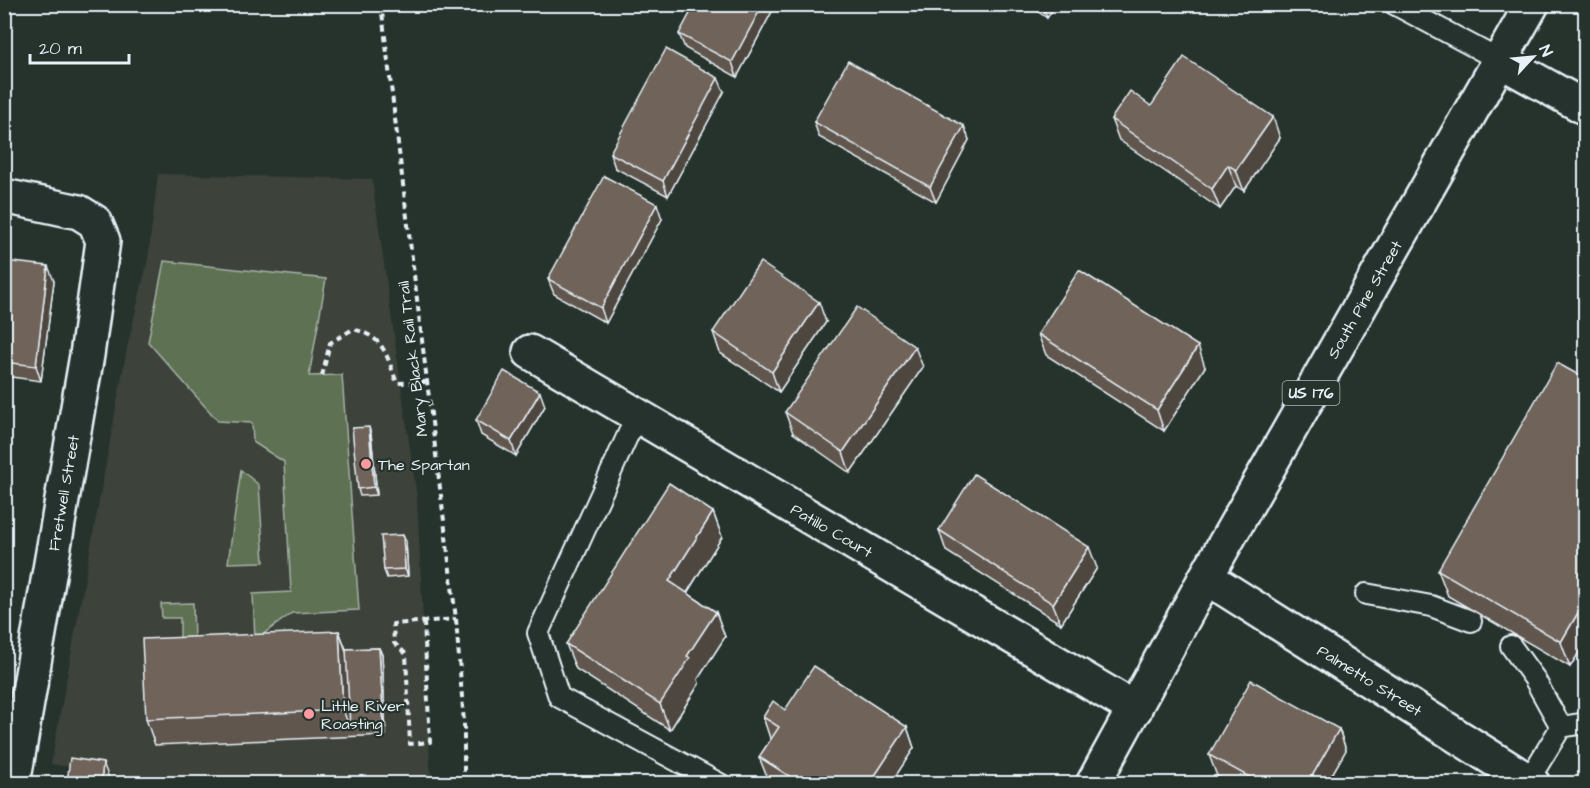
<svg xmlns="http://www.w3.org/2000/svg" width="1590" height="788" viewBox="0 0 1590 788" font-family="'Architects Daughter',sans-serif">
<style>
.built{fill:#3c423a}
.green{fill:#5f7153;stroke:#a4b1a6;stroke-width:1.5}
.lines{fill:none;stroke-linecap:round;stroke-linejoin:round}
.lane-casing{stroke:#e8f1f8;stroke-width:24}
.street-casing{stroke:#e8f1f8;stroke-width:38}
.highway-casing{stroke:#e8f1f8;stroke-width:38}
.path{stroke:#e8f1f8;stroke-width:4;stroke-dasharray:6 4.5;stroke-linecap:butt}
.lane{stroke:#26332d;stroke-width:20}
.street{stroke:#26332d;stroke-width:33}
.highway{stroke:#26332d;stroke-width:33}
.wall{fill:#60564d;stroke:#e8f1f8;stroke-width:1.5}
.shaded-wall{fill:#4e463f;stroke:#e8f1f8;stroke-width:1.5}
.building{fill:#70645a;stroke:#e8f1f8;stroke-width:1.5}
.poi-dot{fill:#ff9aa2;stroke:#26332d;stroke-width:2}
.labels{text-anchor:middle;stroke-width:4.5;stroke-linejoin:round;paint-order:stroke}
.shield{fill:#26332d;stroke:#aeb8bb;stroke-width:1.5}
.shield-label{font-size:15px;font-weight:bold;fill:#e8f1f8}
.street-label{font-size:16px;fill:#e8f1f8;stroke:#26332d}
.poi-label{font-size:16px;fill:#e8f1f8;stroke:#26332d;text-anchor:start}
</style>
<rect width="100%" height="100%" fill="#26332d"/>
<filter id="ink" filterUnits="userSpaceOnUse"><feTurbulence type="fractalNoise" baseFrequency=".0167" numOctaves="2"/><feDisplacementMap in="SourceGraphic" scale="12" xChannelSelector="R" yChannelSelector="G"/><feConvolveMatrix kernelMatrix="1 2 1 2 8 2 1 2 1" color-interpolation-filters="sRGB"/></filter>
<g filter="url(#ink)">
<polygon class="built" points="158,174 372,179 417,498 431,783 172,783 51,764 127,348 148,259"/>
<g class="green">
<polygon points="164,261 326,279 309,376 342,375 359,610 292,613 255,640 253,594 291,592 284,462 253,442 252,423 218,421 148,342"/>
<polygon points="241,470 259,485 264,562 228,563"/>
<polygon points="193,603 194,642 180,642 180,618 162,618 161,604"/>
</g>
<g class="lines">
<defs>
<g id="lane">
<polyline points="1394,4 1501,61"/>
<polyline points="636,417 538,633 559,697 720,784"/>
<polyline points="1366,594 1431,606 1471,621"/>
<polyline points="1511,646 1534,678 1561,727"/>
<polyline points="1528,781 1561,727 1586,723"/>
</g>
<g id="street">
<polyline points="1501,61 1586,108"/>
<polyline points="4,196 79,212 95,222 103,241 87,355 13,784"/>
<polyline points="530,352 1135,709"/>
<polyline points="1206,577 1533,784"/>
</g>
<polyline id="highway" points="1093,784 1206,577 1532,4"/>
</defs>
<use href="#lane" class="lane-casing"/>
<use href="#street" class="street-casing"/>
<use href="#highway" class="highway-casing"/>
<g class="path">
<polyline points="381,4 456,619 464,723 464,784"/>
<path d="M 322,376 L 330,343 L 353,329 C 385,337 386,355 397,383 L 427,382"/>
<polyline points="424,622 430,742 410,744 406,654 394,643 393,624 456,619"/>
</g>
<use href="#lane" class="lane"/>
<use href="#street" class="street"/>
<use href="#highway" class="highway"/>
</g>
<g class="wall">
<polygon points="776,4 737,77 685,48 679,34"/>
<polygon points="1027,4 1056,4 1047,18"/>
<polygon points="724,92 668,196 615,168 610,153"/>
<polygon points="1151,106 1280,138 1244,191 1236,186 1220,209 1119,140 1111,119"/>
<polygon points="814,122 964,126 969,140 936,202 819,137"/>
<polygon points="662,219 606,323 554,294 548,279"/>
<polygon points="4,261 54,281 41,381 4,376"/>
<polygon points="826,322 779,392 720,353 713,332"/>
<polygon points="1038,334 1205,367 1164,431 1046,355"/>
<polygon points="923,367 850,473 793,433 785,412"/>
<polygon points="1586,379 1586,641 1570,667 1448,596 1438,570"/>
<polygon points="545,406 516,456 481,435 476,420"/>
<polygon points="371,434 377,495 360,496 358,489"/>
<polygon points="713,512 722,537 687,593 716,612 725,637 698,679 699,684 670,730 576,669 566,644"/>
<polygon points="939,530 1097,568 1061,624 946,551"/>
<polygon points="406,542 408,576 387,578 384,570"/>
<polygon points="339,631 346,649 379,648 382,655 386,735 155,745 146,719"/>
<polygon points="763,717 907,727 914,748 891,783 776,783 767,777 759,757 771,739 770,738"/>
<polygon points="1339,729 1346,750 1327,783 1231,783 1217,776 1209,755"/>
</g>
<g class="shaded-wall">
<polygon points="763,4 776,4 737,77 732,62"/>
<polygon points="1042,4 1056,4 1047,18"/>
<polygon points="718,78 724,92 668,196 663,181"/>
<polygon points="1273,117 1280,138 1244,191 1236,170"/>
<polygon points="964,126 969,140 936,202 930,187"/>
<polygon points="1228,165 1236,186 1220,209 1212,189"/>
<polygon points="657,204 662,219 606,323 601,308"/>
<polygon points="48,266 54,281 41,381 36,366"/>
<polygon points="819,302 826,322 779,392 772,372"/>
<polygon points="1198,346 1205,367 1164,431 1157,410"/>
<polygon points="915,347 923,367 850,473 843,452"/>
<polygon points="540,392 545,406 516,456 511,441"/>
<polygon points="369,427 371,434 377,495 374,487"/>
<polygon points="713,512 722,537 678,607 669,581"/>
<polygon points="403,535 406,542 408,576 405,569"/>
<polygon points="1089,547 1097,568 1061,624 1053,604"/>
<polygon points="1586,599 1586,641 1570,667 1561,642"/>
<polygon points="716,612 725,637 698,679 699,684 670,730 660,704 687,656"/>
<polygon points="339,631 348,657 350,728 343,710"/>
<polygon points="379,648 382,655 386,735 384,727"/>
<polygon points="907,727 914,748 891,783 870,783"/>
<polygon points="1339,729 1346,750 1327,783 1308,783"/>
<polygon points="103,763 111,783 101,783"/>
</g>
<g class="building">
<polygon points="695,4 763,4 732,62 679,34"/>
<polygon points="666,49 718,78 663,181 610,153"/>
<polygon points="1184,57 1273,117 1236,170 1228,165 1212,189 1111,119 1130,91 1151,106"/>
<polygon points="848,61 964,126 930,187 814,122"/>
<polygon points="604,176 657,204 601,308 548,279"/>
<polygon points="4,261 48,266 36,366 4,362 4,301 7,285 4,285"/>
<polygon points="760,262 819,302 772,372 713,332"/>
<polygon points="1079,270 1198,346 1157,410 1038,334"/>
<polygon points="857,307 915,347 843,452 785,412"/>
<polygon points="1557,363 1586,379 1586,599 1561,642 1438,570"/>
<polygon points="504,371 540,392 511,441 476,420"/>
<polygon points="369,427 374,487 358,489 352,428"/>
<polygon points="974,474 1089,547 1053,604 939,530"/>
<polygon points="669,483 713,512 669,581 716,612 687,656 690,658 660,704 566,644"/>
<polygon points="403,535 405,569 384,570 381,536"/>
<polygon points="339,631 343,710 146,719 142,639"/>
<polygon points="379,648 384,727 350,728 346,649"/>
<polygon points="814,666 907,727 870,783 800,783 759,757 779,727 763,717 773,701 785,710"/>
<polygon points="1251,680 1339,729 1308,783 1260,783 1209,755"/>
<polygon points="70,758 103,763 101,783 67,783"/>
</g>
</g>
<g class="poi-dot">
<circle cx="366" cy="464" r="6"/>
<circle cx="309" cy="714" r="6"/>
</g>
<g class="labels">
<rect class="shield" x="1282.5" y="381" width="57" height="24" rx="4.5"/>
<g class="shield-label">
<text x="1311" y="398">US 176</text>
</g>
<g class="street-label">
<text transform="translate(1364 299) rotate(-60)" y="6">South Pine Street</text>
<text transform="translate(412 359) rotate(-97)" y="6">Mary Black Rail Trail</text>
<text transform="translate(63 493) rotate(-80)" y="6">Fretwell Street</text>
<text transform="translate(832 530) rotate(30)" y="6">Patillo Court</text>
<text transform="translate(1370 680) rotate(32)" y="6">Palmetto Street</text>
</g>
<g class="poi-label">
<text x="378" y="470">The Spartan</text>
<text x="321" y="711">Little River<tspan x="321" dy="18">Roasting</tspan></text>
</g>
</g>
<rect width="1590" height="788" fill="none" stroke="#26332d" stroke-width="24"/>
<rect x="12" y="12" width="1566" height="764" fill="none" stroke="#e8f1f8" stroke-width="2" filter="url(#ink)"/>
<g transform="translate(1533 57) rotate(64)" stroke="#26332d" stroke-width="4.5" paint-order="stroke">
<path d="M0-4.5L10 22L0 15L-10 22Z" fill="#e8f1f8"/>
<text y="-9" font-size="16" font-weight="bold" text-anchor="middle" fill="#e8f1f8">N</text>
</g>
<path d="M30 54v9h99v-9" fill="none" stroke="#e8f1f8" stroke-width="3"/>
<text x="39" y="54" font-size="18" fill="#e8f1f8" stroke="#26332d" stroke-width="4.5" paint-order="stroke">20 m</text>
</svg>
